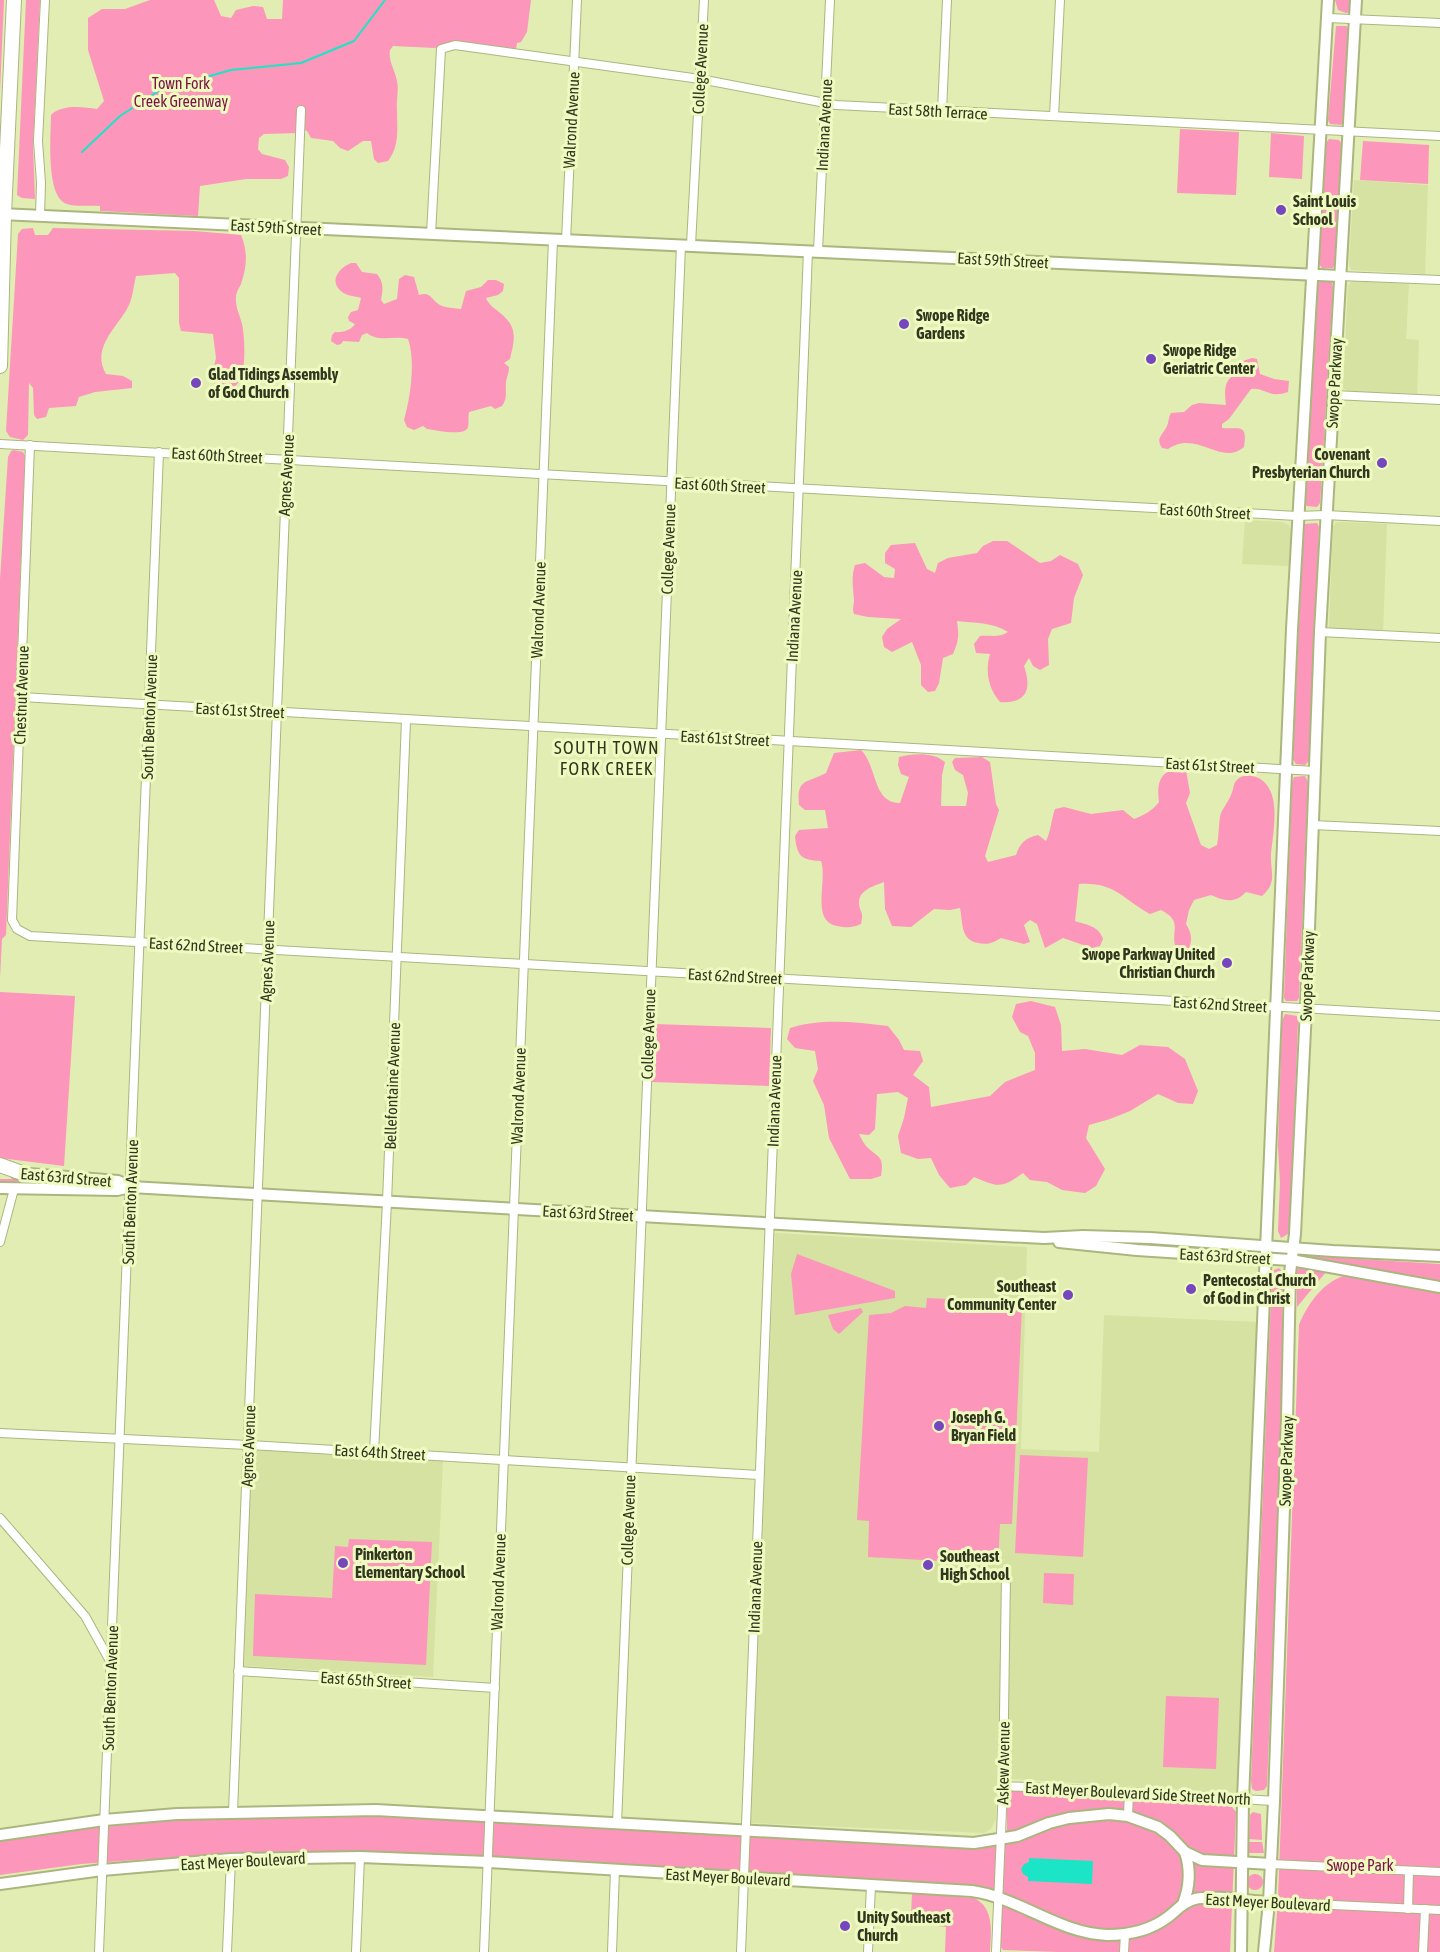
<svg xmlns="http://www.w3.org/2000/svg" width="1440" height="1952" viewBox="0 0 1440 1952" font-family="'Asap Condensed',sans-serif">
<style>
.built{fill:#d5e2a1}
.green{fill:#fc96ba}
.water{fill:#1be5c6}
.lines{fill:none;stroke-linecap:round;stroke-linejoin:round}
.stream{stroke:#1be5c6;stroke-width:2}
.street-casing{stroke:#abb67f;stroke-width:10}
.secondary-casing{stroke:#abb67f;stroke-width:14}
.highway-casing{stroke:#abb67f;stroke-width:16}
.street{stroke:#fff;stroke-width:8}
.secondary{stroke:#fff;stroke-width:10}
.highway{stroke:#fff;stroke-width:14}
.poi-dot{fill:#7546be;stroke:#eefac0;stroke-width:2}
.labels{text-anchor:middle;stroke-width:6;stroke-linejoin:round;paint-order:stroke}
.street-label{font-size:16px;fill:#31361f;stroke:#eefac0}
.park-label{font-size:16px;fill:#7b1245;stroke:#eefac0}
.poi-label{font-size:16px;font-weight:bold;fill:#31361f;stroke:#eefac0;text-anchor:start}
.neighbourhood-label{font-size:18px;letter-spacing:1.5px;fill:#31361f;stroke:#eefac0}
</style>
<rect width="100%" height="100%" fill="#e1edb3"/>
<g class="built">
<polygon points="1354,180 1428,185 1425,274 1351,270 1349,264"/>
<polygon points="1352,281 1409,284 1406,339 1419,340 1417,394 1348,391 1343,388 1348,286"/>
<polygon points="1245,520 1282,522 1289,525 1291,532 1289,566 1242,564"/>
<polygon points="1341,522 1387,524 1383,633 1333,630 1329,627 1333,526 1336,523"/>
<polygon points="775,1233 1027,1247 1021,1449 1099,1452 1104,1315 1257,1322 1237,1793 997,1778 996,1819 991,1829 984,1833 750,1823"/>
<polygon points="255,1450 443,1461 433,1677 244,1666 251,1454"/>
</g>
<g class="green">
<polygon points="0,0 4,0 0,91"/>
<polygon points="26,0 40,0 33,146 35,199 22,198 17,195"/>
<path d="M 150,0 L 214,0 L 221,16 L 231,18 L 236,10 L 253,6 L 263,7 L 267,19 L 282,19 L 283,0 L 531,0 L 527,32 L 521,42 L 517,43 L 516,49 L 454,42 L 435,48 L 393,46 L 390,50 C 388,61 395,70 397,81 C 399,91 396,100 397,110 C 397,128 400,145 388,161 L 378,163 L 374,159 L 371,141 L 363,141 L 348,151 L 340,148 L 333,141 L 311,138 L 307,131 L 298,127 L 297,133 L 264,134 L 259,138 L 258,149 L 262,154 L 285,160 L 289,167 L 288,176 L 281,179 L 246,179 L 200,186 L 198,216 L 100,211 L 100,206 C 90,205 76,207 67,204 C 45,197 51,134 51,115 C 62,104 83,107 97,109 L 104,101 L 88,50 L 88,18 L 102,9 L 125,9 Z"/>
<polygon points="1335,0 1351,0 1351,12 1346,13 1338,10"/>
<polygon points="1336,26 1346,26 1349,29 1344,122 1341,125 1330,124 1328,120"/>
<polygon points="1180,129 1239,132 1236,195 1177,193"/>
<polygon points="1271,133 1304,136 1302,179 1269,177"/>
<polygon points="1329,139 1339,140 1343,146 1335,264 1333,268 1322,268 1319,264 1326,143"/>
<polygon points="1363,141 1429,145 1428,184 1360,180"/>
<path d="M 33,228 L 35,235 L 48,235 L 53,228 L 194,231 L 241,235 C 248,252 247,266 241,284 C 239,288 236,293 236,297 C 235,307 240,315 242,324 C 245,338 249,390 227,389 C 219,388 216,386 211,380 L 216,358 L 213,334 L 181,331 L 179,323 L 179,278 L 175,273 L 136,276 C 133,288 133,298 127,309 C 116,328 91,349 106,374 L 123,376 L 132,381 L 132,388 L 95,392 L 79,397 L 76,406 L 49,408 L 46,417 L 37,419 L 34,415 L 33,388 L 29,383 L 28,435 L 23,440 L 10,437 L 6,431 L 18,234 L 22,229 Z"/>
<path d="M 351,263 L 356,263 L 362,272 L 377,274 C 384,283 383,289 381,300 L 384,304 L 397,299 L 399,279 L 405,275 L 414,277 L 419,295 C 431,291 431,300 440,305 C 445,308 455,308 461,309 L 466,291 L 481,287 L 488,280 L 496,280 L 504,284 L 503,291 L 498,295 L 486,298 C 489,305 494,308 499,312 C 518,327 515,338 510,359 L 504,363 L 509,367 C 509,373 507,376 506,382 C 505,391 508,398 502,406 L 495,409 L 491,406 L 469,412 C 468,416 469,423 468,427 C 465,437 436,430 427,429 L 423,426 L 414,430 L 407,427 L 404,420 C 410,399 416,361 408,339 C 395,335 379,343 367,333 L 362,335 L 359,342 L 343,341 L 341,344 L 337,345 L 331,341 L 332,335 L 335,332 C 341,333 352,330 355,324 L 349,321 L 348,317 L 351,312 L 358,310 L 361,298 C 355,296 347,296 342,292 C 328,281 339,268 351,263 Z"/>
<polygon points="1323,280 1332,282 1333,288 1320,503 1317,507 1307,506 1304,503 1318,283"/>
<path d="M 1252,358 L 1257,359 L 1260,374 L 1274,379 L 1289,381 L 1288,392 C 1269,399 1265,387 1251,389 L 1229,419 L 1222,424 L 1222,428 C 1238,430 1248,422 1244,447 C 1221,467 1197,429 1168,449 L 1162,448 C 1156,438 1161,437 1166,428 C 1169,423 1168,418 1171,413 L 1184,412 L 1192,405 L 1199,403 L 1226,405 C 1224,388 1224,378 1241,371 L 1240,362 Z"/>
<polygon points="14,450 23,452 25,456 6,935 2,939 0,978 0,579 8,457 11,451"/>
<polygon points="1317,523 1319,527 1309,761 1305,765 1296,764 1293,759 1303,529 1304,524"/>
<path d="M 993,541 L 1007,541 L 1040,563 L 1051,561 L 1060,555 L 1078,564 L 1083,575 L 1074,598 L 1071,623 L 1052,629 L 1048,639 L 1049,665 L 1040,670 L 1033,666 L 1029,658 L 1024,666 C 1032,689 1027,704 1000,702 C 988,688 985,671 990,654 L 976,653 L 974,644 L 980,636 C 991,635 999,638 1008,632 C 992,622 975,623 957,621 C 959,635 959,640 953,654 L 943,658 L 939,683 L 935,691 L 928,692 L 921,685 L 921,665 L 912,642 L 892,652 L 884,647 L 882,637 L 887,629 L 901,619 L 868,617 L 854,614 C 852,608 854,606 854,600 C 853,587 851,577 855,565 L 865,563 L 884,577 L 894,578 L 895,569 L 885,563 L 885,553 L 891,545 L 915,543 L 927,569 L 935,573 L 938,563 L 948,558 L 977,553 L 983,546 Z"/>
<path d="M 861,750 C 878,767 872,803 900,803 L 909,777 L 901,774 L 898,765 L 899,757 C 913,753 934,752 945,762 L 942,775 L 941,806 L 966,806 L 968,793 L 963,775 L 955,770 L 952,762 L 955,758 L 982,757 L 990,762 L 996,804 L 999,810 L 985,856 L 988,862 L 1016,855 C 1020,843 1025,838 1038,835 L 1046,841 C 1051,831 1051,820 1055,809 L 1064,807 L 1091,814 L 1123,810 L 1134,819 C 1144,815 1152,811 1159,802 C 1156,780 1162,767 1186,770 L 1190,793 L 1186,803 L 1201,845 L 1209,849 L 1217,845 C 1219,837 1219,817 1221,813 C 1225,805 1231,798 1233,789 C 1234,785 1234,783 1236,781 C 1240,776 1247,774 1253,776 C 1284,784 1273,832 1271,854 C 1270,872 1278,882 1262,896 L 1246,892 C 1235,904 1224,901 1211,895 L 1194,900 L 1189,910 L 1186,924 C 1192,933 1193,942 1187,952 L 1178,954 C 1167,932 1186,923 1161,910 L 1150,914 C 1122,899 1116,882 1079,884 L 1075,921 C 1087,925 1099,926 1103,939 L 1100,946 L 1092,948 L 1063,938 L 1045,948 L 1037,924 L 1030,920 L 1024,925 L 1030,942 L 1024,944 L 1001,938 C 992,943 988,945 978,943 C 960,940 963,922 960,908 L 950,910 L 934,909 L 911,927 L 892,926 L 885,909 L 884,882 C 874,886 858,890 859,904 C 860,914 864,910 861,924 C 852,928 847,928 837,926 C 810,921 828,880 821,861 C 801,860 797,856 795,836 L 799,830 L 828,828 L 825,810 L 805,810 L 799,805 C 797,779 804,784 826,773 L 834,753 Z"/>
<polygon points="1305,776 1308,782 1299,998 1297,1001 1286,1001 1284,998 1292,782 1294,777"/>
<polygon points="0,992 75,996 64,1166 0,1158"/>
<path d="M 1031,1001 L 1055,1007 L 1061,1025 L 1062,1051 L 1085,1049 L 1122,1055 L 1140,1045 L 1168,1047 L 1185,1059 L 1198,1091 L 1193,1104 L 1178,1103 L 1158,1094 L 1130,1111 L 1110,1119 L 1089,1125 L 1086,1138 L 1105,1169 L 1096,1186 L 1085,1193 L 1062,1190 L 1047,1182 L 1030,1180 L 1023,1173 C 1001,1189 998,1187 974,1177 L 966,1185 L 950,1188 L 939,1175 L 931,1158 L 918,1159 L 901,1153 L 898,1136 L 904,1118 L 908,1098 L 898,1092 L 877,1094 L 875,1129 L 869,1135 L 859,1134 C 861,1138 864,1144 867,1147 C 880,1159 884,1156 881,1176 L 871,1179 L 850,1179 L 829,1138 L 824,1105 L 813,1081 L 818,1069 L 815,1051 L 795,1048 L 787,1039 L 790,1028 C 821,1018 855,1022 888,1026 L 899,1040 L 904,1050 L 920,1051 L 923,1061 L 913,1075 L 929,1087 L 931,1107 L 990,1096 L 1005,1082 L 1035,1070 L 1035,1053 L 1028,1036 L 1020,1032 L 1012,1017 L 1016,1004 Z"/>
<polygon points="1285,1014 1297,1016 1298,1022 1290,1224 1288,1234 1281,1238 1278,1231 1280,1183 1278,1145 1282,1021"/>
<polygon points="654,1024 771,1028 769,1086 652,1082"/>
<polygon points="0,1179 41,1179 73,1184 0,1184"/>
<polygon points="797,1254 895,1291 895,1298 795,1315 791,1274"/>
<polygon points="1311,1256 1440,1264 1440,1281 1311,1259"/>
<polygon points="1300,1267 1326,1272 1297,1307 1297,1270"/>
<polygon points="1279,1268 1283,1273 1282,1318 1284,1365 1267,1786 1264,1790 1256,1791 1252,1789 1251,1781 1272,1275 1274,1270"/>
<path d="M 1344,1276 L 1440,1291 L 1440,1952 L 1274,1952 L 1278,1899 L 1299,1325 C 1307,1305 1323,1282 1344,1276 Z"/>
<polygon points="927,1298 967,1300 967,1304 1022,1307 1012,1524 1000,1524 998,1564 868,1557 869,1521 857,1520 869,1315 891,1313 905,1306 926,1308"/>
<polygon points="861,1308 863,1312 839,1334 833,1329 828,1315"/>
<polygon points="1020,1455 1088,1458 1083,1557 1015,1553"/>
<polygon points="349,1539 432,1542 426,1665 253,1656 255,1594 332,1598 335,1546 348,1547"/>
<polygon points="1044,1573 1074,1574 1073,1605 1043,1603"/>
<polygon points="1166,1696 1219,1698 1216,1769 1163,1767"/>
<polygon points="1012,1786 1228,1802 1236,1812 1230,1952 1058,1952 1003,1950 1001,1947 1001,1908 986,1887 593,1863 364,1852 279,1852 136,1860 81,1864 0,1875 0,1839 148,1820 242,1816 376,1815 982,1847 1007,1842 1007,1789"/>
<polygon points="1253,1812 1261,1814 1262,1840 1249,1839 1250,1815"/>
<polygon points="1249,1842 1262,1842 1264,1853 1249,1853"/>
<circle cx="1255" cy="1882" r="8"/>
<path d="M 912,1893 L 974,1898 C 995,1908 991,1933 990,1952 L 945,1952 L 946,1927 L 938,1926 L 938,1918 L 911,1916 Z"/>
</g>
<polygon class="water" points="1029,1858 1093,1861 1092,1884 1028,1881 1028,1877 1023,1874 1021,1869 1024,1864 1029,1862"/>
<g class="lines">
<polyline class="stream" points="82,152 120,116 160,90 231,70 301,63 354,41 385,0"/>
<defs>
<g id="street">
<polyline points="1328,18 1440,23"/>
<polyline points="942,111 947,0"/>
<polyline points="1054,116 1060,0"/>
<polyline points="40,216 41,183 38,141 45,0"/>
<polyline points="431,234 441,49 455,45 700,79 836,105 1440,136"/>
<polyline points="566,241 577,0"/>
<polyline points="691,245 704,0"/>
<polyline points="818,251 830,0"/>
<polyline points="1340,276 1440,280"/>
<polyline points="1333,395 1440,400"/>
<polyline points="0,444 1297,516 1326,515 1440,521"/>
<polyline points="30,445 12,920 17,929 30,936 1440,1016"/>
<polyline points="1320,632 1440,638"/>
<polyline points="21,697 1315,771"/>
<polyline points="1313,825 1440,831"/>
<polyline points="0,1242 14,1189"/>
<polyline points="0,1433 248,1445 759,1475"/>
<polyline points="374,1452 387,1202 406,720"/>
<polyline points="0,1518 85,1616 110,1661"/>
<polyline points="238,1671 495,1688"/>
<polyline points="1003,1786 1129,1792 1274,1801"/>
<polyline points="233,1812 301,110"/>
<polyline points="1128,1816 1129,1792"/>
<polyline points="617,1824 681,245"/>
<polyline points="1271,1864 1440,1872"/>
<polyline points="1269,1902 1440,1910"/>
<polyline points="1408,1909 1409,1871"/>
<polyline points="99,1952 159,452"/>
<polyline points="227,1952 231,1859"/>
<polyline points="356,1952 360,1857"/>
<polyline points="484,1952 553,240"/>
<polyline points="612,1952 615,1870"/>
<polyline points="741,1952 808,251"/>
<polyline points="868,1952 871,1885"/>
<polyline points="996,1952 1003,1786 1006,1574"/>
<polyline points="1124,1952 1125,1934"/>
<polyline points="1423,1952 1425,1909"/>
</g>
<g id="secondary">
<polyline points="0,214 1340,276"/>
<polyline points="16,1173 118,1181 130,1187"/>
<polyline points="0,1188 117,1190 131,1187 886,1230 1044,1238 1083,1236 1150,1238 1333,1251 1440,1256"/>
<polyline points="1059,1242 1137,1250 1291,1260 1440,1287"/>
<polyline points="0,1835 104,1820 177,1814 376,1810 974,1843 1017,1836 1049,1823 1069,1818 1109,1814 1128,1816 1158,1827 1170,1836 1185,1852 1202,1860 1271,1864"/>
<path d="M 0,1884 L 102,1870 L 231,1859 L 360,1857 L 488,1862 L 972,1891 C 1020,1898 1058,1933 1107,1935 C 1129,1935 1151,1930 1168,1917 C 1177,1910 1183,1902 1195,1899 C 1213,1895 1248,1901 1269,1902"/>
<path d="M 1183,1904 C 1190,1886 1191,1870 1185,1852"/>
<polyline points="1241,1952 1243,1799 1292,629 1328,0"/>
<polyline points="1264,1952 1269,1902 1274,1801 1287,1419 1290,1273 1295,1234 1306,1009 1320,632 1356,0"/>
</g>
<g id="highway">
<polyline points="0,366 4,214 14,0"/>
<polyline points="0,1165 22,1173"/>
</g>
</defs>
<use href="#street" class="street-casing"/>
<use href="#secondary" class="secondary-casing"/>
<use href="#highway" class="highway-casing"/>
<use href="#street" class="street"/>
<use href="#secondary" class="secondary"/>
<use href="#highway" class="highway"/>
</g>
<g class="poi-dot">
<circle cx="1281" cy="210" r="6"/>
<circle cx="904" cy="324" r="6"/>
<circle cx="1151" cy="359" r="6"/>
<circle cx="196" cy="383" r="6"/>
<circle cx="1382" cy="463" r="6"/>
<circle cx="1227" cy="963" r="6"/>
<circle cx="1191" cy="1289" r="6"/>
<circle cx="1068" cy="1295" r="6"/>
<circle cx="939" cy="1426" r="6"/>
<circle cx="343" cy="1563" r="6"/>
<circle cx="928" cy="1565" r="6"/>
<circle cx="845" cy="1926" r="6"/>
</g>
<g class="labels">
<g class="street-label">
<text transform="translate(700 69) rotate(-87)" y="6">College Avenue</text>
<text transform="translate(938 111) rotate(3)" y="6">East 58th Terrace</text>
<text transform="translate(571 120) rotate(-87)" y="6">Walrond Avenue</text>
<text transform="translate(824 125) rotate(-87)" y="6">Indiana Avenue</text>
<text transform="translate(276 227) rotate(3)" y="6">East 59th Street</text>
<text transform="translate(1003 260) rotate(3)" y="6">East 59th Street</text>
<text transform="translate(1334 383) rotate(-87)" y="6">Swope Parkway</text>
<text transform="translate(217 455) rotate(3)" y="6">East 60th Street</text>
<text transform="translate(286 475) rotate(-87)" y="6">Agnes Avenue</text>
<text transform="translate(720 485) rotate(3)" y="6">East 60th Street</text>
<text transform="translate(1205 511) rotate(3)" y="6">East 60th Street</text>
<text transform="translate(668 549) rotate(-88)" y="6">College Avenue</text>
<text transform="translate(538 610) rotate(-88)" y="6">Walrond Avenue</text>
<text transform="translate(794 616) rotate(-87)" y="6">Indiana Avenue</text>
<text transform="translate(21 695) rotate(-88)" y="6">Chestnut Avenue</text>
<text transform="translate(240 710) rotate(3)" y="6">East 61st Street</text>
<text transform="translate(149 717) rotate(-88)" y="6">South Benton Avenue</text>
<text transform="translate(725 738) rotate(3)" y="6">East 61st Street</text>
<text transform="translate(1210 765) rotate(3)" y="6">East 61st Street</text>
<text transform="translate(196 945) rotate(3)" y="6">East 62nd Street</text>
<text transform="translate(267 961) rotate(-88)" y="6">Agnes Avenue</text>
<text transform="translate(735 976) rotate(3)" y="6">East 62nd Street</text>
<text transform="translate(1307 976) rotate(-88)" y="6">Swope Parkway</text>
<text transform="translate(1220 1004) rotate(3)" y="6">East 62nd Street</text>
<text transform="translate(648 1034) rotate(-88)" y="6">College Avenue</text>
<text transform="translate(392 1086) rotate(-88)" y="6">Bellefontaine Avenue</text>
<text transform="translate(518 1096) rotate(-88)" y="6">Walrond Avenue</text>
<text transform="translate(774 1101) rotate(-88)" y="6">Indiana Avenue</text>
<text transform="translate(66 1177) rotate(5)" y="6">East 63rd Street</text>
<text transform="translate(130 1202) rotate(-88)" y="6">South Benton Avenue</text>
<text transform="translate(588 1213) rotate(3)" y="6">East 63rd Street</text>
<text transform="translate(1225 1256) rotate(3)" y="6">East 63rd Street</text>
<text transform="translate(248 1446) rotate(-88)" y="6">Agnes Avenue</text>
<text transform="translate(380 1452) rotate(3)" y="6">East 64th Street</text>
<text transform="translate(1286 1461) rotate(-88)" y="6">Swope Parkway</text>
<text transform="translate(628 1520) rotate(-88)" y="6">College Avenue</text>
<text transform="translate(498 1582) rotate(-88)" y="6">Walrond Avenue</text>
<text transform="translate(755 1587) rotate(-88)" y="6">Indiana Avenue</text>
<text transform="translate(366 1680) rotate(4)" y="6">East 65th Street</text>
<text transform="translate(110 1688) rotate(-88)" y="6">South Benton Avenue</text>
<text transform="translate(1003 1763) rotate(-89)" y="6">Askew Avenue</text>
<text transform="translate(1138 1793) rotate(3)" y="6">East Meyer Boulevard Side Street North</text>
<text transform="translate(243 1861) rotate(-3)" y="6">East Meyer Boulevard</text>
<text transform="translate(728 1877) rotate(3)" y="6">East Meyer Boulevard</text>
<text transform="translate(1268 1902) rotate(3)" y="6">East Meyer Boulevard</text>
</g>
<g class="park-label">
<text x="181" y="89">Town Fork<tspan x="181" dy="18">Creek Greenway</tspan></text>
<text x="1360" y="1871">Swope Park</text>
</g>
<g class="poi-label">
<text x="1293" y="207">Saint Louis<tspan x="1293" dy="18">School</tspan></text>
<text x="916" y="321">Swope Ridge<tspan x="916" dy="18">Gardens</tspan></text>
<text x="1163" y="356">Swope Ridge<tspan x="1163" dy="18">Geriatric Center</tspan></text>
<text x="208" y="380">Glad Tidings Assembly<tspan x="208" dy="18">of God Church</tspan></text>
<text x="1370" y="460" text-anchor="end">Covenant<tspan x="1370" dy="18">Presbyterian Church</tspan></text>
<text x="1215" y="960" text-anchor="end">Swope Parkway United<tspan x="1215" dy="18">Christian Church</tspan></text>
<text x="1203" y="1286">Pentecostal Church<tspan x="1203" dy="18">of God in Christ</tspan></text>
<text x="1056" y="1292" text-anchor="end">Southeast<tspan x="1056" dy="18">Community Center</tspan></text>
<text x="951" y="1423">Joseph G.<tspan x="951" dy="18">Bryan Field</tspan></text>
<text x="355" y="1560">Pinkerton<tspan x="355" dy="18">Elementary School</tspan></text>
<text x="940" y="1562">Southeast<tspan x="940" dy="18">High School</tspan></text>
<text x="857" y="1923">Unity Southeast<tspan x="857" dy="18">Church</tspan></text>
</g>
<g class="neighbourhood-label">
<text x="607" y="754">SOUTH TOWN<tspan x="607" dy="21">FORK CREEK</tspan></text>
</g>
</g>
</svg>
